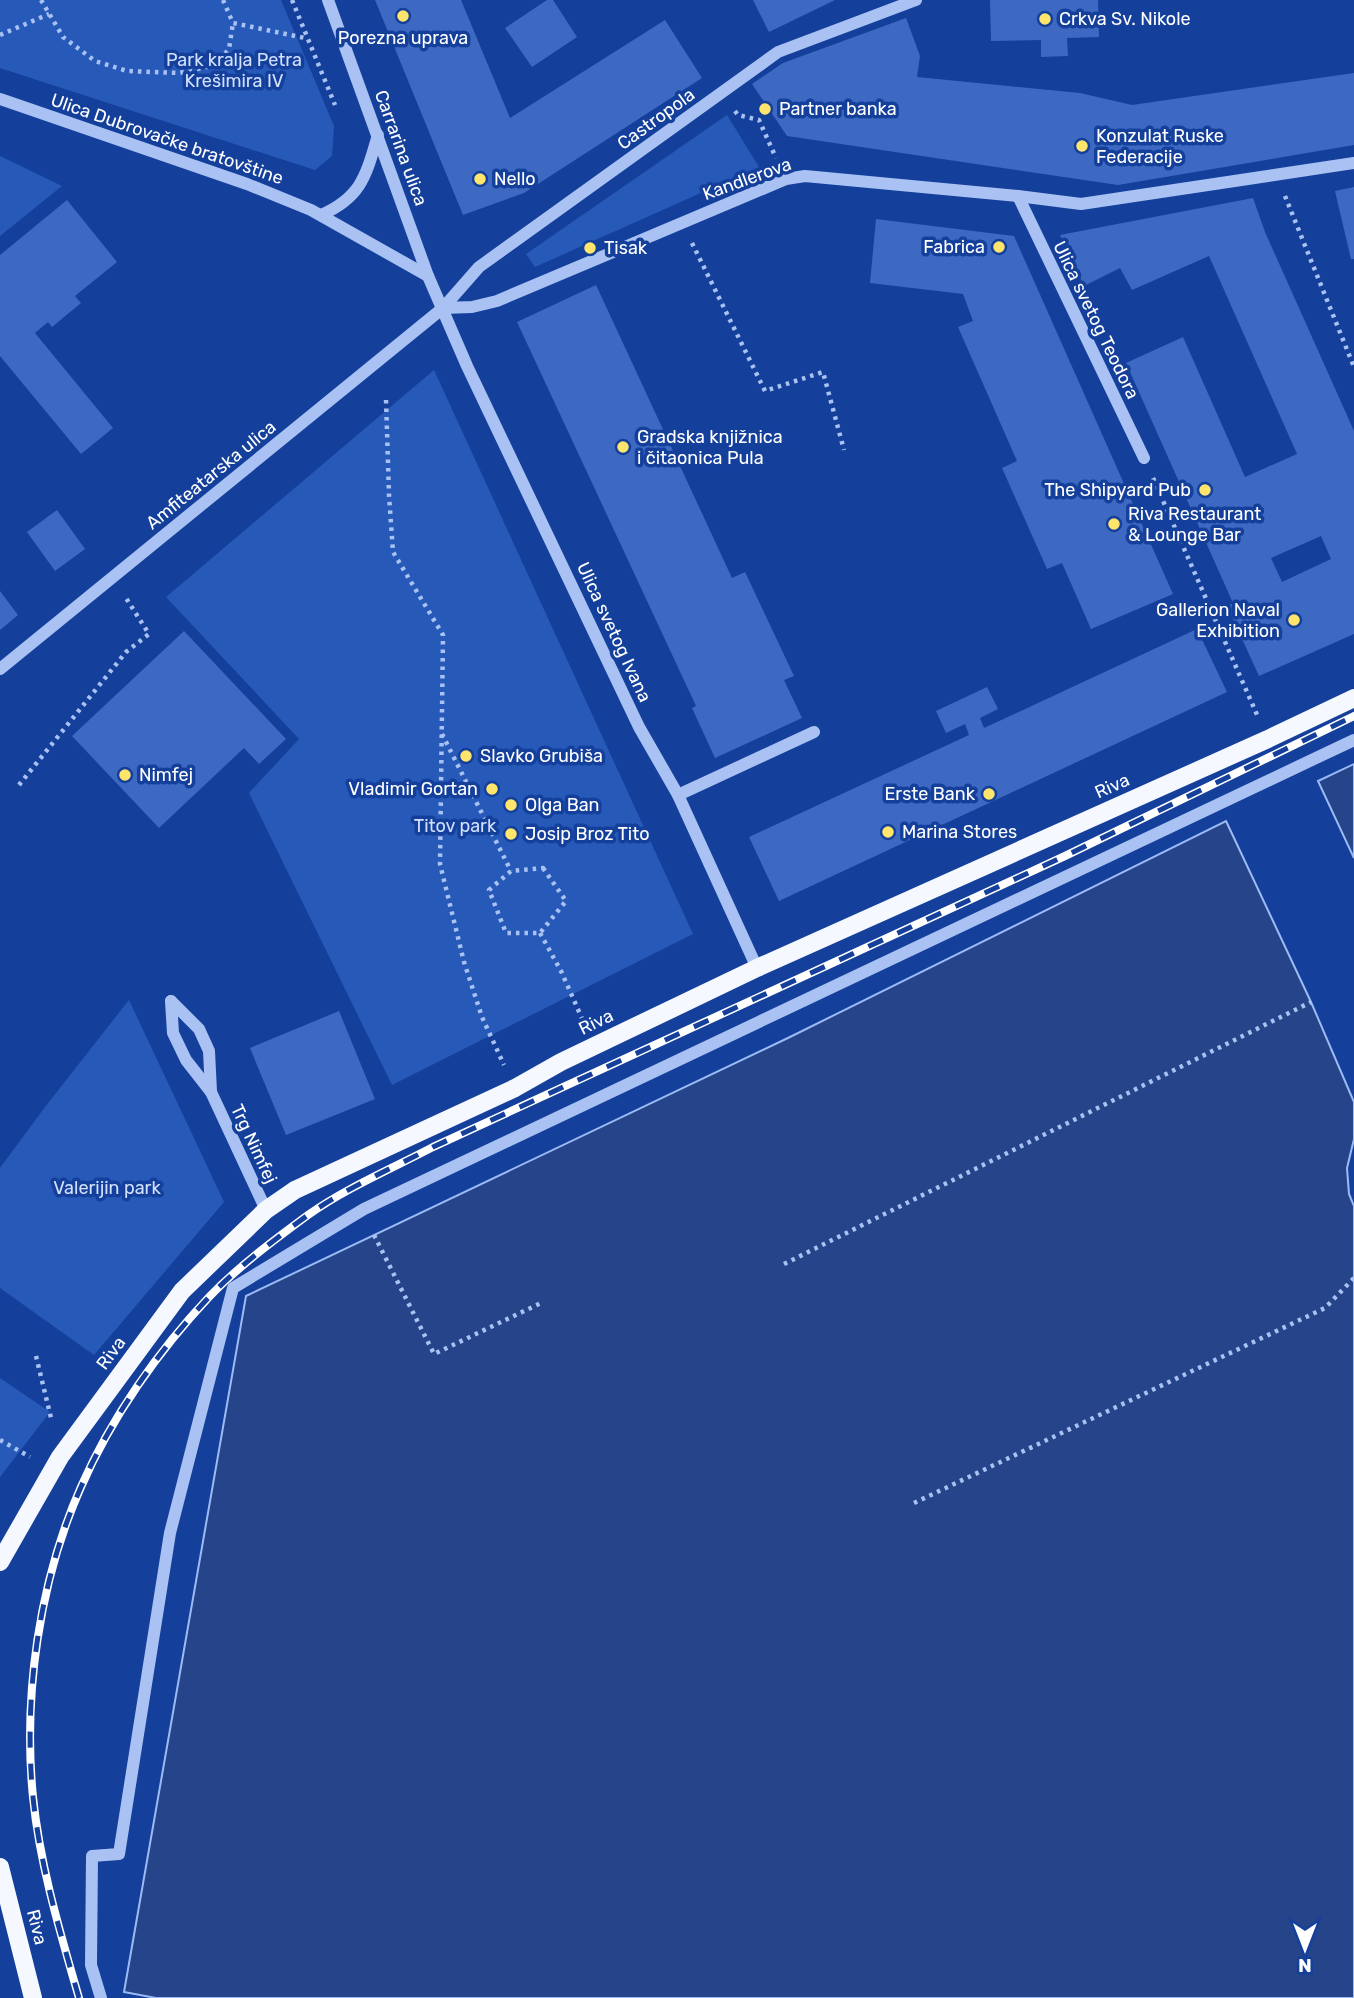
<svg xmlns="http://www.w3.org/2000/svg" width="1354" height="1998" viewBox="0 0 1354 1998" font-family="Rubik,sans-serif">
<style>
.green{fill:#2759b9}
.water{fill:#25448a;stroke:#9cbbf6;stroke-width:2}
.building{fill:#3d69c2;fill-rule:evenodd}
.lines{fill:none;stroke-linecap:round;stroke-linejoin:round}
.path{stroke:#aac2f3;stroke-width:4.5;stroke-dasharray:3.5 5;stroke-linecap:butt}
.minor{stroke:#aac2f3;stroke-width:12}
.major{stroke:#f6f8ff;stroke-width:18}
.rail-casing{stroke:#fff;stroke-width:8}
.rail{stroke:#14409c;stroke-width:5;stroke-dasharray:16;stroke-linecap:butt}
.poi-dot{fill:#ffe56c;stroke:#14409c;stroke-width:2.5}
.labels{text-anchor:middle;stroke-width:7;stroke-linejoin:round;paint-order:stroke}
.poi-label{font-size:18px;fill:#fff;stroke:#14409c;text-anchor:start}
.park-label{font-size:18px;fill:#d2e0fd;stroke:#14409c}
.street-label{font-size:18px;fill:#fff;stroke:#14409c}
</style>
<rect width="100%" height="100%" fill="#14409c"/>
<g class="green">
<polygon points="0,0 281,0 334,126 332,156 315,170 0,68"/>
<polygon points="727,115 759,167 535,267 526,254"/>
<polygon points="0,156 62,186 0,236"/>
<polygon points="434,370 693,934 392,1085 249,793 299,739 166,597"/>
<polygon points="129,1000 224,1202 94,1355 0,1288 0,1168 45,1107"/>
<polygon points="0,1378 50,1412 0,1477"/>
</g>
<g class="water">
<polygon points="1354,764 1354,858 1318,781"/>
<polygon points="1226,821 1311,1002 1354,1102 1354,1139 1347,1168 1349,1194 1354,1206 1354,1998 156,1998 124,1992 246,1296 790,1037"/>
</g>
<g class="building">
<polygon points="375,0 461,0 510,118 665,20 702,78 524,193 463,215"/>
<polygon points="547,0 553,0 577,37 532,67 505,28"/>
<polygon points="753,0 835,0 769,32"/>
<polygon points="990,0 1098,0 1099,37 1067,38 1068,56 1041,57 1041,40 991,41"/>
<polygon points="906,18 920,56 917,77 1080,93 1132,105 1354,73 1354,145 1118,185 787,136 752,84 783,63"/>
<polygon points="1354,187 1354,259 1351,259 1335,191"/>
<path d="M 1253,198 L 1265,232 L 1354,431 L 1354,634 L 1259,676 L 1227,606 L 1233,603 L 1126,363 L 1183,337 L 1245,477 L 1297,454 L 1209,256 L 1132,290 L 1120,268 L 1084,286 L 1060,235 ZM 1321,536 L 1331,559 L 1282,582 L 1271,558 Z"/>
<polygon points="67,200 117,262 75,296 81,303 52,327 48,322 35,333 113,428 81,454 0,356 0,255"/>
<polygon points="876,219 1014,236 1173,594 1091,629 1062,563 1047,569 1002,468 1017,461 958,327 973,321 963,294 870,283"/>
<polygon points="596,285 732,578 745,572 794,676 784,680 802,718 715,758 692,708 696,706 517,322"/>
<polygon points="57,510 85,549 55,571 27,532"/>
<polygon points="0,591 18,615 0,630"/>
<polygon points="1197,629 1227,692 779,901 749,837 969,735 965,724 946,733 936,711 987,687 998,709 980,718 984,728"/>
<polygon points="184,631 286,739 259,764 244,748 159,828 72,736"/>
<polygon points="339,1011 375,1099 286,1135 250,1048"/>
</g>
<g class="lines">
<g class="path">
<polyline points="41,0 63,37 95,61 127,71 179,73 216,65 229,49 233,23"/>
<polyline points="223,0 233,23 305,38"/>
<polyline points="292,0 335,105"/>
<polyline points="0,35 49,14"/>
<polyline points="735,111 738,115 759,120 776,158"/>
<polyline points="1285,196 1354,367"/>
<polyline points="692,243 765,391 823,372 844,450"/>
<polyline points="386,400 389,495 393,552 443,635 440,864 464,962 482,1017 504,1065"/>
<polyline points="1153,478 1258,717"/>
<polyline points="442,734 511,871"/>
<polyline points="19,785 126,652 149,634 126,598"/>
<polygon points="543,868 566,901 540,933 506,933 489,890 511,871"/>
<polyline points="540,933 561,971 584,1023"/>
<polyline points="374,1235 434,1354 541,1303"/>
<polyline points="784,1264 1311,1002"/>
<polyline points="36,1356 52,1422"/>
<polyline points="0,1440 30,1457"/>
<polyline points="914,1503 1325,1308 1354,1278"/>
</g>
<g class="minor">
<polyline points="328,0 428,276 467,366 639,727 678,795 757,968"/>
<polyline points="0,99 247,184 311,210 428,276"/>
<polyline points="1018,196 1144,458"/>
<path d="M 321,215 C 362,197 366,175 378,135"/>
<polyline points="443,308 472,307 497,301 786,179 805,176 1018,196 1081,204 1354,163"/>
<polyline points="0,669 443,308 479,267 778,52 916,0"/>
<polyline points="678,795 814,732"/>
<polyline points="171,1001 173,1033 186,1060 211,1092 266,1210"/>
<polyline points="171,1001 199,1029 209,1051 211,1092"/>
<polyline points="101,1998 91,1965 92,1856 119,1854 170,1533 233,1288 364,1209 1354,740"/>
</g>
<g class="major">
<polyline points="0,1562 60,1457 182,1291 266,1210 295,1190 515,1088 561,1062 757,968 1268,739 1354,698"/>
<polyline points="0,1867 33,1998"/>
</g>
<defs>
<path id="rail" d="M 79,1998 C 60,1932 40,1866 33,1797 C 23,1696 39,1581 81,1487 C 111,1418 158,1351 210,1296 C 239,1266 274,1240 308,1215 C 346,1188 391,1169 433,1147 L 1065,856 L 1354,716"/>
</defs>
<use href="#rail" class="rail-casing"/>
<use href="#rail" class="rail"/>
</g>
<g class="poi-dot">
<circle cx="403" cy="16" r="7"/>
<circle cx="1045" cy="19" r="7"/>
<circle cx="765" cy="109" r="7"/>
<circle cx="1082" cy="146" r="7"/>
<circle cx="480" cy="179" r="7"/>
<circle cx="999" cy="247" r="7"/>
<circle cx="590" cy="248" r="7"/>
<circle cx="623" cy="447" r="7"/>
<circle cx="1205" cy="490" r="7"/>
<circle cx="1114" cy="524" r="7"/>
<circle cx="1294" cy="620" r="7"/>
<circle cx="466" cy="756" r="7"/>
<circle cx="125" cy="775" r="7"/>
<circle cx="492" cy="789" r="7"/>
<circle cx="989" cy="794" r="7"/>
<circle cx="511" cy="805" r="7"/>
<circle cx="888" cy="832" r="7"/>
<circle cx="511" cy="834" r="7"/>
</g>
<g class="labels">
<g class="poi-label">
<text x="1059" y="25">Crkva Sv. Nikole</text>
<text x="403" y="44" text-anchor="middle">Porezna uprava</text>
<text x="779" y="115">Partner banka</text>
<text x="1096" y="142">Konzulat Ruske<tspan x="1096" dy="21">Federacije</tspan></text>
<text x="494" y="185">Nello</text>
<text x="985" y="253" text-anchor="end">Fabrica</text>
<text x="604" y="254">Tisak</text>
<text x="637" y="443">Gradska knjižnica<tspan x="637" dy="21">i čitaonica Pula</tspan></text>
<text x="1191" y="496" text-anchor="end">The Shipyard Pub</text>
<text x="1128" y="520">Riva Restaurant<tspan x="1128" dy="21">&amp; Lounge Bar</tspan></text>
<text x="1280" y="616" text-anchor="end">Gallerion Naval<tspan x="1280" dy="21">Exhibition</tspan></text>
<text x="480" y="762">Slavko Grubiša</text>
<text x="139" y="781">Nimfej</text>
<text x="478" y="795" text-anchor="end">Vladimir Gortan</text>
<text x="975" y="800" text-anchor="end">Erste Bank</text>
<text x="525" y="811">Olga Ban</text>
<text x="902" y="838">Marina Stores</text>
<text x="525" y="840">Josip Broz Tito</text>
</g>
<g class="park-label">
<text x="234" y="66">Park kralja Petra<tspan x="234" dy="21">Krešimira IV</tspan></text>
<text x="455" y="832">Titov park</text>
<text x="107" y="1194">Valerijin park</text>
</g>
<g class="street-label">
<text transform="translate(656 119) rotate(-36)" y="6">Castropola</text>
<text transform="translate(167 139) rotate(19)" y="6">Ulica Dubrovačke bratovštine</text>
<text transform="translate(401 148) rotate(70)" y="6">Carrarina ulica</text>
<text transform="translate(747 179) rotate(-20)" y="6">Kandlerova</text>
<text transform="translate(1096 320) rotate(64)" y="6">Ulica svetog Teodora</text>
<text transform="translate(211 475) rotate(-39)" y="6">Amfiteatarska ulica</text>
<text transform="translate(614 632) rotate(65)" y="6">Ulica svetog Ivana</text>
<text transform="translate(1112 786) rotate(-24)" y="6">Riva</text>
<text transform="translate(596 1022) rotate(-26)" y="6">Riva</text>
<text transform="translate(254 1144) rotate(65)" y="6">Trg Nimfej</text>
<text transform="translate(111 1353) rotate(-54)" y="6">Riva</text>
<text transform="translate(37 1927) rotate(76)" y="6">Riva</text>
</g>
</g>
<g transform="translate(1305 1949) rotate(180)" stroke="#14409c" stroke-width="5" paint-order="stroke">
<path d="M0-5L12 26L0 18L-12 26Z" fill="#ffffff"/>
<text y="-10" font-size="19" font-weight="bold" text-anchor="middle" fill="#ffffff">N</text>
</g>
</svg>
